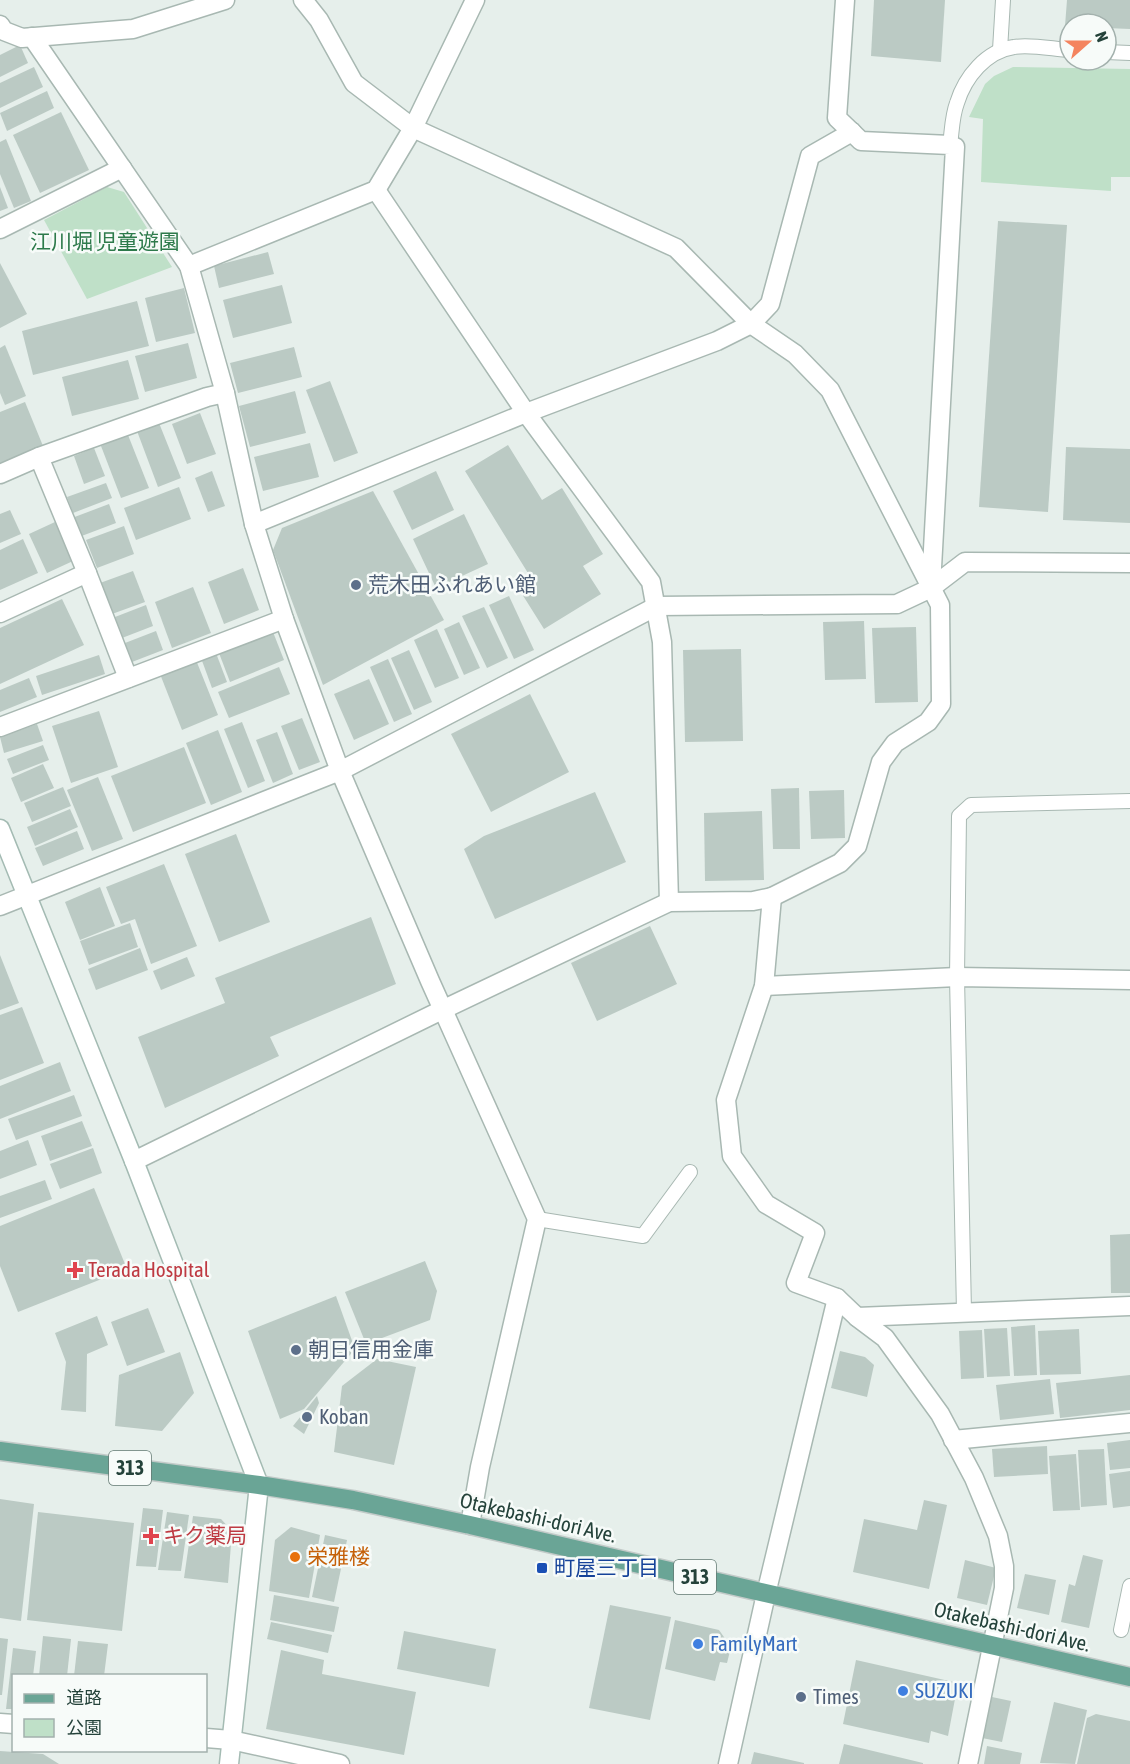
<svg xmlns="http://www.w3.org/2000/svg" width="1130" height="1764" viewBox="0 0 1130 1764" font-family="'Asap Condensed','Noto Sans JP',sans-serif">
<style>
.green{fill:#bfe0c8}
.building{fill:#bbcac4}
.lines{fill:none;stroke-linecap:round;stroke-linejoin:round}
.lane-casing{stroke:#a8b8b2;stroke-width:16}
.street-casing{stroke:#a8b8b2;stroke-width:21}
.secondary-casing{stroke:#a4bbb3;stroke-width:21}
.primary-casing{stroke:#c2cac8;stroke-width:21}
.lane{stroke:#fff;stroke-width:14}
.street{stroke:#fff;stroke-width:18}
.secondary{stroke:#fff;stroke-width:18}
.primary{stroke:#6aa596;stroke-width:18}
.service-dot{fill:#5c6f8a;stroke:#f7fbf9;stroke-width:2}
.health-dot{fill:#e0444e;stroke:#f7fbf9;stroke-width:2}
.food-dot{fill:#e8710a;stroke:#f7fbf9;stroke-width:2}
.transit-dot{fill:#1a4fb4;stroke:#f7fbf9;stroke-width:2}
.shop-dot{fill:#3f7fe0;stroke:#f7fbf9;stroke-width:2}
.labels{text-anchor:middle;stroke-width:5;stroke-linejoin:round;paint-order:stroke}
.shield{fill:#f7fbf9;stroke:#637a73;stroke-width:1.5}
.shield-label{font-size:20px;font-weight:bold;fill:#24423a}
.park-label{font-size:21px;fill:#2d7a4b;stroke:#f7fbf9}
.service-label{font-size:21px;fill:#4e5e75;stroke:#f7fbf9;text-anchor:start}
.health-label{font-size:21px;fill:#be3a42;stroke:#f7fbf9;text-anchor:start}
.street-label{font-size:21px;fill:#24423a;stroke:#f7fbf9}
.food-label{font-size:21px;fill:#c56008;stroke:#f7fbf9;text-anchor:start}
.transit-label{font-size:21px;fill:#164399;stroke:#f7fbf9;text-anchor:start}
.shop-label{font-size:21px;fill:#366cbe;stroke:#f7fbf9;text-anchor:start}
</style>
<rect width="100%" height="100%" fill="#e6efeb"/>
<g class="green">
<polygon points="1013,67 1130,69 1130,177 1111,177 1111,191 981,182 983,119 969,117 985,84 994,76"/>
<polygon points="107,187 124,192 172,267 87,299 44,220"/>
</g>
<g class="building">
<polygon points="874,0 945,0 941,62 871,56"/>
<polygon points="1067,0 1130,0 1130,29 1106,28 1106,24 1070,24 1070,26 1065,26"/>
<polygon points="20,45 28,63 0,77 0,55"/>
<polygon points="34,67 43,87 0,108 0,83"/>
<polygon points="47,91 54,108 7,131 0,113"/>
<polygon points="61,112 89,170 40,193 13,135"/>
<polygon points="6,139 31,201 14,208 0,174 0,142"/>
<polygon points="0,187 8,208 0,211"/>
<polygon points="998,221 1067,225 1048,512 979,507"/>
<polygon points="268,252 274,274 219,288 214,266"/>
<polygon points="0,263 27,314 0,328"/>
<polygon points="282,285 292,323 233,338 223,300"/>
<polygon points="184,288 195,333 156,342 145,298"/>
<polygon points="137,301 149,346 33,375 22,331"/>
<polygon points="188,343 197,378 145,392 135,356"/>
<polygon points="5,345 26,396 5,405 0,393 0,348"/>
<polygon points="294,347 302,377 238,393 230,363"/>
<polygon points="128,360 139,399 72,416 62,377"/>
<polygon points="330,381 358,453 334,462 306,390"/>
<polygon points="295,391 306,433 250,447 239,406"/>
<polygon points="25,402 43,446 0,463 0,412"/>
<polygon points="200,413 216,454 187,464 172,424"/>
<polygon points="159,423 181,478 158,487 137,431"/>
<polygon points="128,435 149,488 121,498 101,446"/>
<polygon points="310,443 319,477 263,491 254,457"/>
<polygon points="508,445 542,500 562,488 603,554 583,566 601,594 544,629 522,594 536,586 465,471"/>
<polygon points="1066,447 1130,449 1130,523 1063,520"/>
<polygon points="94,448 105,476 84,484 74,456"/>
<polygon points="212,471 225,506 208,512 195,478"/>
<polygon points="436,471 454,510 412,530 393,491"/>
<polygon points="106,483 112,498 73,513 67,497"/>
<polygon points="179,487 191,519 136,540 124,508"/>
<polygon points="373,491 444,620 323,685 273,550 282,528"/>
<polygon points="109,504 116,523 79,537 72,518"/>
<polygon points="10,510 21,534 0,543 0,514"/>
<polygon points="464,514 488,564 436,588 413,539"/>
<polygon points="55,522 73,561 47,573 29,534"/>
<polygon points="124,526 134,554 97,568 86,540"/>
<polygon points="23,539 38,573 0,590 0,550"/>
<polygon points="243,568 259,610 224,624 208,582"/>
<polygon points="133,571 145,602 112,614 100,583"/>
<polygon points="193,587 211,633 172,648 155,602"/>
<polygon points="509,596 534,650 514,659 489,605"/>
<polygon points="62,599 84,645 0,684 0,628"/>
<polygon points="146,605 153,626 122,638 115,617"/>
<polygon points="484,607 508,658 487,668 462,616"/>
<polygon points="864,621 866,679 825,680 823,622"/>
<polygon points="459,622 480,668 464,675 444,629"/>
<polygon points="916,627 918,702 875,703 872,628"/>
<polygon points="437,629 459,678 435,688 414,640"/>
<polygon points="156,631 163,650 132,662 125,643"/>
<polygon points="273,632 284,660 230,682 219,653"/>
<polygon points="741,649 743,741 685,742 683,650"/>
<polygon points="409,650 432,702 414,710 391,658"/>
<polygon points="216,653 227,682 212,688 201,658"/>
<polygon points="99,655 105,674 42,695 36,676"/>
<polygon points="388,659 412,714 394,722 370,667"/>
<polygon points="196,660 218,715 182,730 160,674"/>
<polygon points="279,667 290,694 229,718 218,692"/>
<polygon points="29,678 37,697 0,712 0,690"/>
<polygon points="369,679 389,724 354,740 334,694"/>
<polygon points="530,694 569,772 491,812 451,734"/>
<polygon points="99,711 118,767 71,783 52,726"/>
<polygon points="302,718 320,762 299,770 281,726"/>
<polygon points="242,722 265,781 248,788 224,729"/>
<polygon points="37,724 43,741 4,753 0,737"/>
<polygon points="218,730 242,792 211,805 186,743"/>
<polygon points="277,732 293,774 273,783 256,740"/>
<polygon points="43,745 49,760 13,774 7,759"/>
<polygon points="184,747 206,803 133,832 111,776"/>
<polygon points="43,764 54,788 21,802 11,778"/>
<polygon points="98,777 123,839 92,851 67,790"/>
<polygon points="63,787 71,806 32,822 24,803"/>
<polygon points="799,788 800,849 773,849 771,789"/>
<polygon points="844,790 845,838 811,839 809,791"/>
<polygon points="595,792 626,862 495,919 464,849 484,836"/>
<polygon points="70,809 78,827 35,846 27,827"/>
<polygon points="762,811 764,880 705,881 704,813"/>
<polygon points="77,831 84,849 43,866 35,848"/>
<polygon points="236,834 270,922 219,942 185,854"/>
<polygon points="164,864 197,946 151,964 135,919 121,924 106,887"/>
<polygon points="100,887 115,926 80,940 65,902"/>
<polygon points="371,917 396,984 270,1037 279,1056 165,1108 138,1037 225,1003 215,978"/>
<polygon points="130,923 138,947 89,965 80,941"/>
<polygon points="650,926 677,984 597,1021 571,963"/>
<polygon points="140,948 148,970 96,990 88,969"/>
<polygon points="0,955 19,1003 0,1010"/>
<polygon points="187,957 195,976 161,990 153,971"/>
<polygon points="22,1007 44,1063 0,1080 0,1015"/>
<polygon points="60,1062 71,1091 0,1119 0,1086"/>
<polygon points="74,1095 82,1116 16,1140 8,1119"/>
<polygon points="82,1121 92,1146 50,1161 41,1136"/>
<polygon points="28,1140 37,1165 0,1179 0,1151"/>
<polygon points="93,1148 102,1173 60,1189 50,1164"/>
<polygon points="45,1180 52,1199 0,1218 0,1196"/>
<polygon points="94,1188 127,1269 18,1312 0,1266 0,1226"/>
<polygon points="1130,1234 1130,1293 1111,1293 1110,1235"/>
<polygon points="425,1261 437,1291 430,1320 366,1344 345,1292"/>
<polygon points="336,1296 355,1349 304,1409 280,1419 248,1331"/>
<polygon points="148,1308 165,1352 127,1366 111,1322"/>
<polygon points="97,1316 108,1345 87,1354 86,1412 61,1410 66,1362 55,1333"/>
<polygon points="1035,1325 1037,1375 1014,1376 1011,1327"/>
<polygon points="1007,1328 1010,1376 987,1377 984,1329"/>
<polygon points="1079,1329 1081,1374 1040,1375 1038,1331"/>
<polygon points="982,1330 984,1378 961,1379 959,1331"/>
<polygon points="840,1351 865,1357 874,1365 867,1397 831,1388"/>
<polygon points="180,1352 194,1393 162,1431 115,1426 119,1375"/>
<polygon points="377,1359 416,1367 394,1465 334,1452 342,1386"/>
<polygon points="1130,1375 1130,1410 1060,1418 1056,1383"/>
<polygon points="1050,1379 1054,1414 1000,1420 996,1385"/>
<polygon points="317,1396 319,1403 304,1434 293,1426"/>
<polygon points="1130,1440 1130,1468 1110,1470 1107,1443"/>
<polygon points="1047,1446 1048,1474 994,1477 992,1449"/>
<polygon points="1104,1449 1107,1505 1081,1507 1078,1450"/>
<polygon points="1076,1454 1080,1510 1053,1511 1049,1456"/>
<polygon points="1130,1471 1130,1506 1113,1508 1109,1474"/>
<polygon points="0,1499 34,1504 21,1621 0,1618"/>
<polygon points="924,1500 947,1505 929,1589 853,1572 864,1519 917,1530"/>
<polygon points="143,1508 163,1510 156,1567 136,1566"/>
<polygon points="38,1512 134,1523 122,1631 27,1620"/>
<polygon points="167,1512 189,1515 181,1571 158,1570"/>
<polygon points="193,1516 221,1519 232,1531 228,1583 184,1578"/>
<polygon points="291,1527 320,1535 309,1598 269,1591 275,1540"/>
<polygon points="325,1535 347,1540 334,1602 312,1597"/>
<polygon points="1083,1555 1103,1560 1089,1628 1061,1622 1069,1584 1075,1586"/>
<polygon points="965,1560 996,1568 987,1605 957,1598"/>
<polygon points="1025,1574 1056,1580 1049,1615 1017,1608"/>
<polygon points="274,1595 339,1607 334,1632 270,1620"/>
<polygon points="610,1605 671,1617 650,1720 589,1708"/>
<polygon points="675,1620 719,1630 731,1647 727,1663 720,1662 715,1681 665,1669"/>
<polygon points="271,1622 332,1635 328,1653 267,1639"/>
<polygon points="404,1631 496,1649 489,1687 397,1669"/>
<polygon points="43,1636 71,1639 67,1676 39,1676"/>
<polygon points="0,1638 8,1639 2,1695 0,1695"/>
<polygon points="78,1641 108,1644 104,1676 74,1676"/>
<polygon points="13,1648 36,1651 33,1676 14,1676 14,1709 6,1709"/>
<polygon points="281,1650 324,1660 322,1674 416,1692 404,1755 266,1729"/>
<polygon points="856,1660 958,1683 948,1736 931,1731 929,1743 843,1724"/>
<polygon points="992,1697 1011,1701 1002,1742 982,1738"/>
<polygon points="1054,1702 1087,1710 1075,1764 1040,1763"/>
<polygon points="1096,1714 1130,1721 1130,1764 1077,1764 1087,1718"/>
<polygon points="844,1744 923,1763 923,1764 839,1764"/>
<polygon points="987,1746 1022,1753 1020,1764 984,1764"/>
<polygon points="0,1751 43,1754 59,1764 0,1764"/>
<polygon points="754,1752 804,1763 804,1764 751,1764"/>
</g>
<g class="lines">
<defs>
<g id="lane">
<polyline points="1000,50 1003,0"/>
<polyline points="1106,52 1130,53"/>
<path d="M 950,145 C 952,131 952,116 957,103 C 965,77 986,51 1014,47 C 1030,44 1053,49 1070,50"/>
<polyline points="537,1219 643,1236 690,1172"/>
<polyline points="964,1312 957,977 959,816 971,805 1130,801"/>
<polyline points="1121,1630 1130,1586"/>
</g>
<g id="street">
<polyline points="303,0 319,20 354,83 413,128 676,248 751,324 795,354 830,390 940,605 941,704 928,722 895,743 881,762 857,846 840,863 772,897"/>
<polyline points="845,0 837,118 861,141 950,145 955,147 931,586"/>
<polyline points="0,25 4,31 22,38 133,29 225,0"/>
<polyline points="32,37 189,266 225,393 254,524 284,619 340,771 430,981 537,1219 480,1467 470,1525"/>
<polyline points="376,190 526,413 651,582 662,642 669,902"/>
<polyline points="0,229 122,168"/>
<polyline points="189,266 376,190 413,128 475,0"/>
<polyline points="39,457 87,573 128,678"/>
<polyline points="0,474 39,457 207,397 225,393"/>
<polyline points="254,524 526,413 717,341 751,324 770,304 810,156 852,132"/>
<polyline points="0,613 87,573"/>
<polyline points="0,727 284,619"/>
<polyline points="0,906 340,771 657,606 897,604 931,588 965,562 1130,563"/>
<polyline points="764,986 957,977 1130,980"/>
<polyline points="134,1161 442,1010 669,902 753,901 772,897 764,986 726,1100 732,1156 766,1204 815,1233 796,1283 837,1298 857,1317 885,1338 940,1414 974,1478 998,1536 1004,1566 1004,1588 968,1764"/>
<polyline points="857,1317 1130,1306"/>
<polyline points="953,1440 1130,1423"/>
<polyline points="0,1723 14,1724"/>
<polyline points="206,1738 231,1740 340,1764"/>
<polyline points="728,1764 766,1594 837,1298"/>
</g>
<polyline id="secondary" points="0,829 134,1161 259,1485 229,1764"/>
<polyline id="primary" points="0,1451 259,1485 353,1500 470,1525 1130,1677"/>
</defs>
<use href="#lane" class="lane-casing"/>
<use href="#street" class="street-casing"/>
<use href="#secondary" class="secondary-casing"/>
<use href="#primary" class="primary-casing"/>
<use href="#lane" class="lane"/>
<use href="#street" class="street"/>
<use href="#secondary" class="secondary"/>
<use href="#primary" class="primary"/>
</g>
<g class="service-dot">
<circle cx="356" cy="585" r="6"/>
<circle cx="296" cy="1350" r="6"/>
<circle cx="307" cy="1417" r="6"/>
<circle cx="801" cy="1697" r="6"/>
</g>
<g class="health-dot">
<path d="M72 1261h6v6h6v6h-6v6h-6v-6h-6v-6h6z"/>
<path d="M148 1527h6v6h6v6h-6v6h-6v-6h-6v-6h6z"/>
</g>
<circle class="food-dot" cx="295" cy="1557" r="6"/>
<rect class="transit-dot" x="536" y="1562" width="12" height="12" rx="3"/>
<g class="shop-dot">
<circle cx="698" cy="1644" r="6"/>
<circle cx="903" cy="1691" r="6"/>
</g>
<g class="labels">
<g class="shield">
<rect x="109" y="1451" width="42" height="34" rx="4.5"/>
<rect x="674" y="1560" width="42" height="34" rx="4.5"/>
</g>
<g class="shield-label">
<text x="130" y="1475">313</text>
<text x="695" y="1584">313</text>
</g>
<g class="park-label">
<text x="105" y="249">江川堀 児童遊園</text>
</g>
<g class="service-label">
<text x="368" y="592">荒木田ふれあい館</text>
<text x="308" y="1357">朝日信用金庫</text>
<text x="319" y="1424">Koban</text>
<text x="813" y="1704">Times</text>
</g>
<g class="health-label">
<text x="88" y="1277">Terada Hospital</text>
<text x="163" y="1543">キク薬局</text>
</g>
<g class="street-label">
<text transform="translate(538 1518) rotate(13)" y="7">Otakebashi-dori Ave.</text>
<text transform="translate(1012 1627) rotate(13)" y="7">Otakebashi-dori Ave.</text>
</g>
<g class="food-label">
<text x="307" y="1564">栄雅楼</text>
</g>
<g class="transit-label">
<text x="554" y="1575">町屋三丁目</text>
</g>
<g class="shop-label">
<text x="710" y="1651">FamilyMart</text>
<text x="915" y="1698">SUZUKI</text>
</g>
</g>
<rect x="12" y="1674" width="195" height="78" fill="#f7fbf9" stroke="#a3b1ad" stroke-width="1.5"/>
<rect x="24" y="1694" width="30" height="9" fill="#6aa596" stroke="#a3b1ad" stroke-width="1.5"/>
<text x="66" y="1704" font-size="18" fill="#24423a">道路</text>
<rect x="24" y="1719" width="30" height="18" fill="#bfe0c8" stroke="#a3b1ad" stroke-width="1.5"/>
<text x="66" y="1734" font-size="18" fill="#24423a">公園</text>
<g transform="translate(1088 42) rotate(69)"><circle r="28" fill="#f7fbf9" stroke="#a3b1ad" stroke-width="1.5"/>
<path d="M0-4.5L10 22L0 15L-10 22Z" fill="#f4845f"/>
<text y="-9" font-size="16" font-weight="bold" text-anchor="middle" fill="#24423a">N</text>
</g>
</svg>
